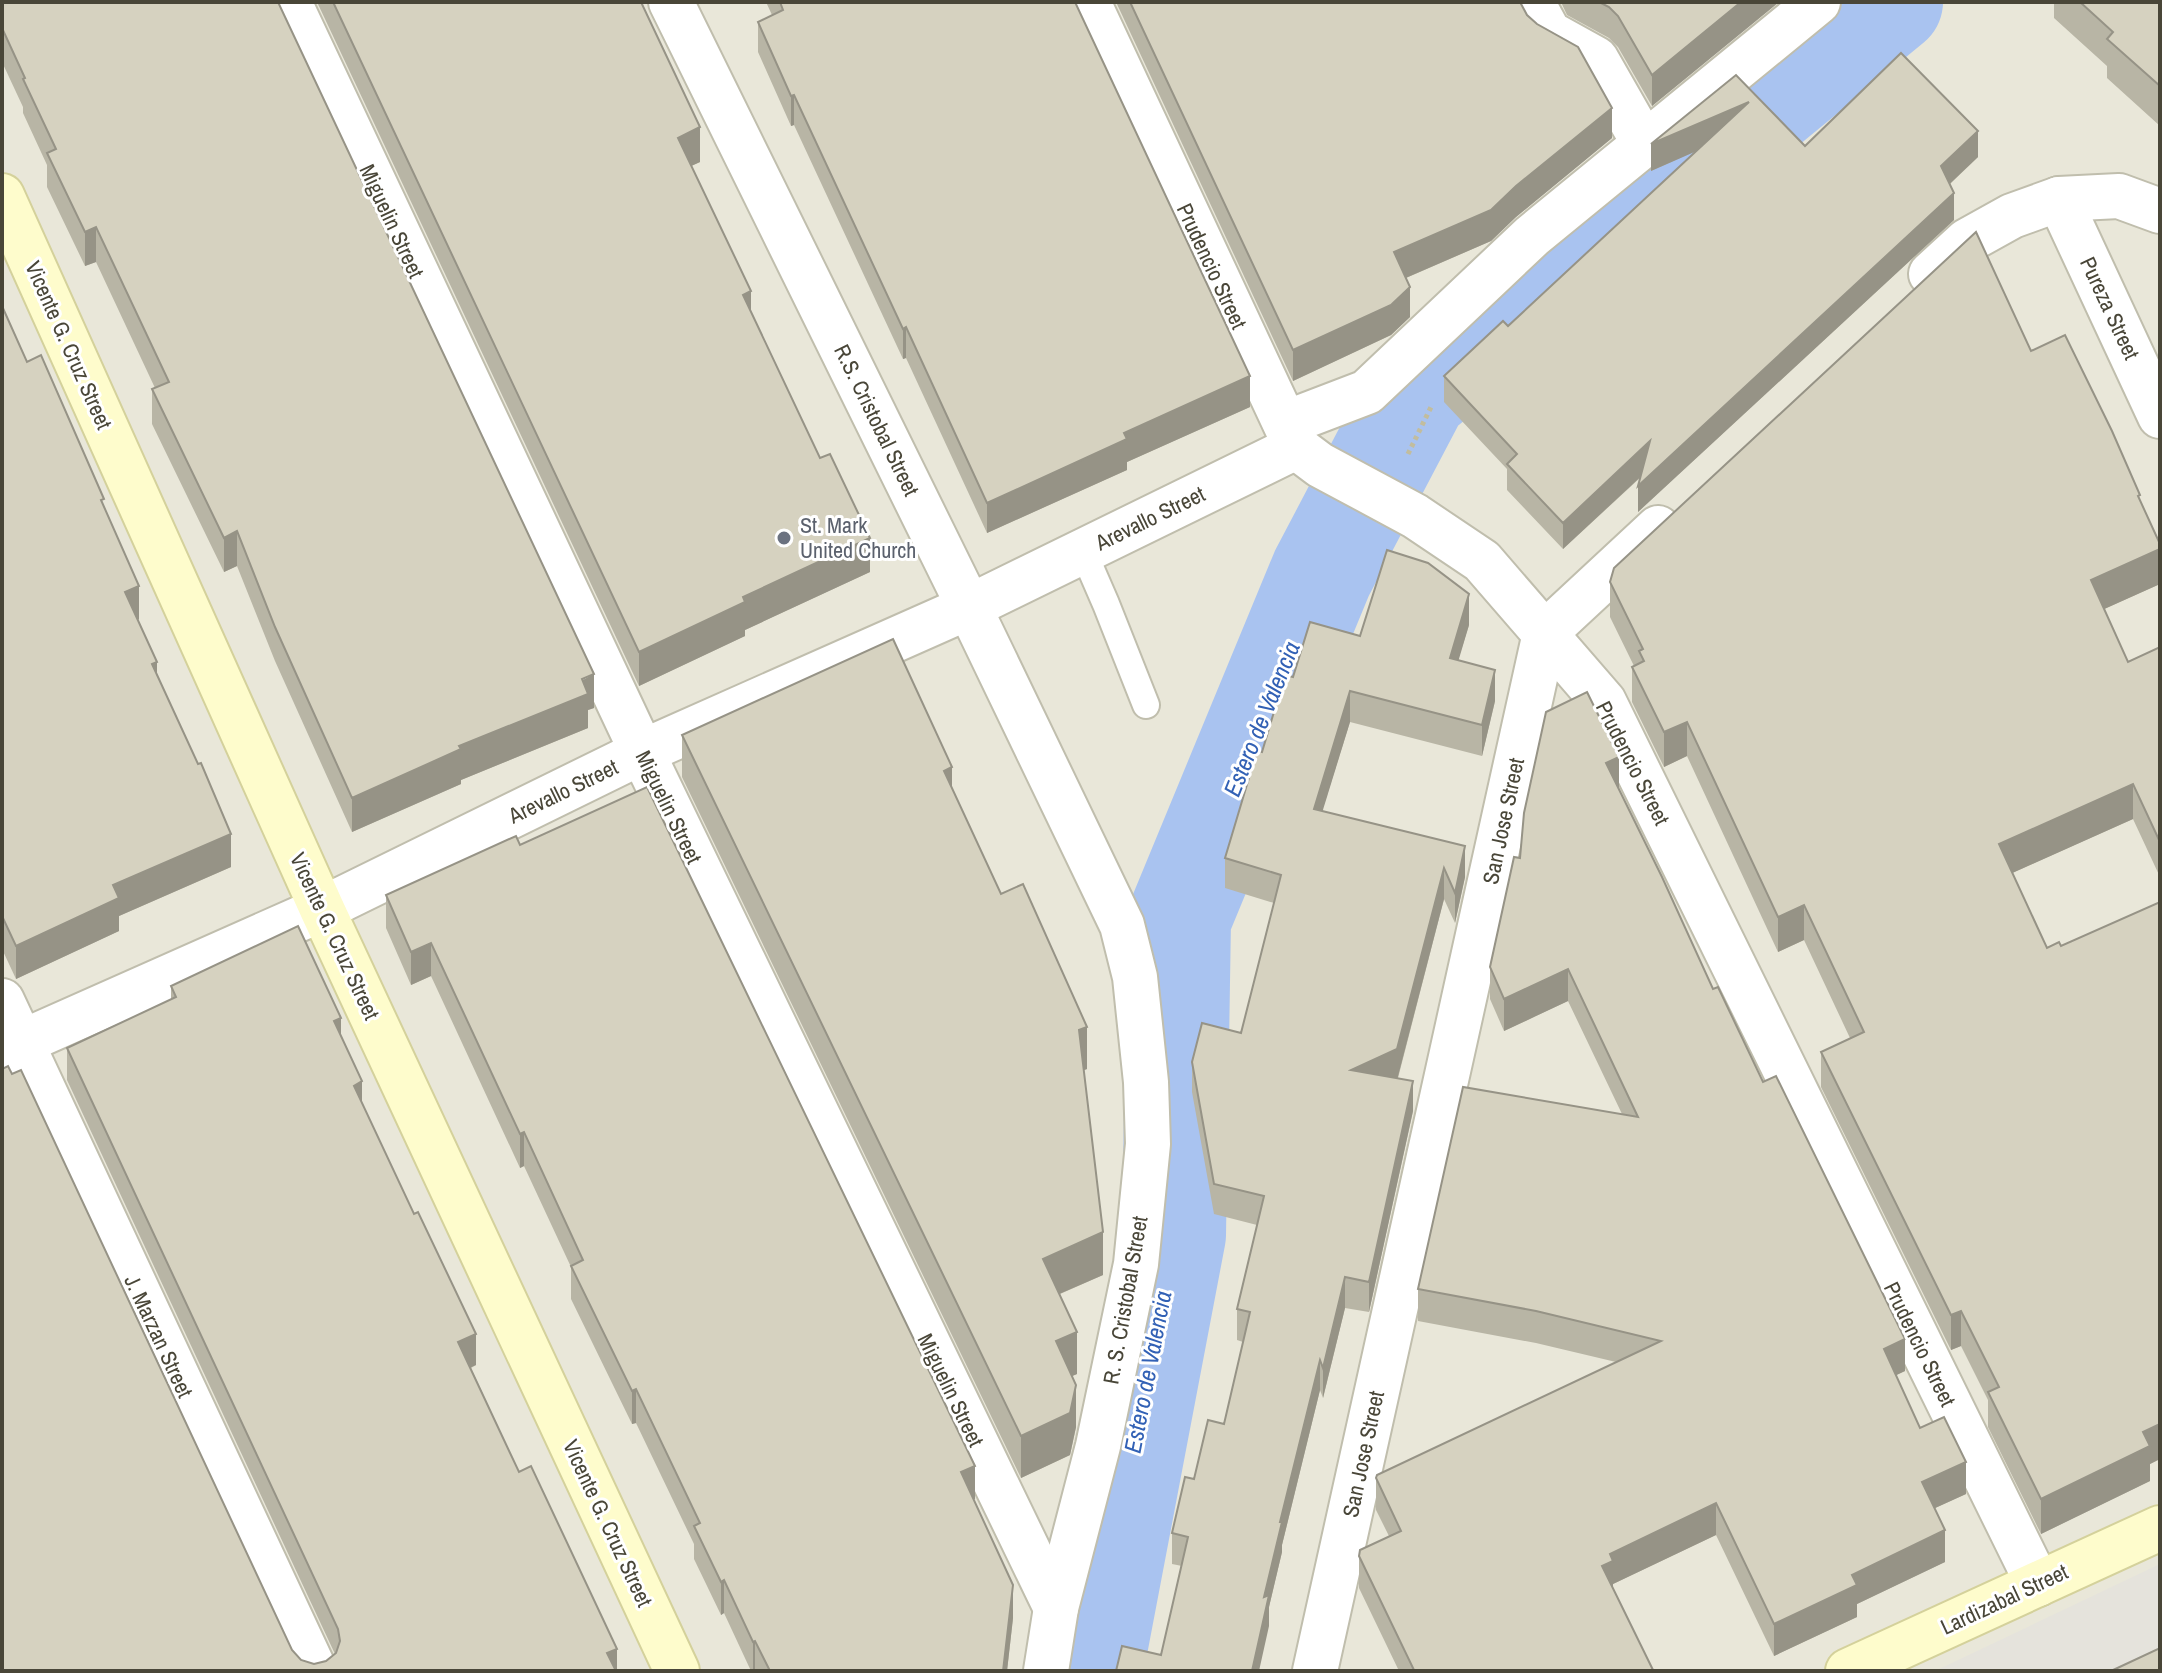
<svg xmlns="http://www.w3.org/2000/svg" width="2162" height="1673" viewBox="0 0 2162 1673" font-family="'Archivo Narrow',sans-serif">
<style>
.residential{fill:#e9e7d9}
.industrial{fill:#e5e3dc}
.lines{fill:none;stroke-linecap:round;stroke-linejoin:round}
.river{stroke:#a9c3f0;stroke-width:104}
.lane-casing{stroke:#c0bead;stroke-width:30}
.street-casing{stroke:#c0bead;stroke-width:48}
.secondary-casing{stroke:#d4d19b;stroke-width:48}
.path{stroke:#c2bd9e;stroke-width:5;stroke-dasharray:4 4;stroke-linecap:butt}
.lane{stroke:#fff;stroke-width:26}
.street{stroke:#fff;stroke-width:44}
.secondary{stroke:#fefccc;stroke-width:44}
.wall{fill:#b8b5a5}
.shaded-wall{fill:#969386}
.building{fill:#d6d2c0;stroke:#969386;stroke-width:2}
.worship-dot{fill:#6b7280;stroke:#fff;stroke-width:3}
.labels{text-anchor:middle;stroke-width:6;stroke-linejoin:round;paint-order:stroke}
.street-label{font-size:22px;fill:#494638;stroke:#fff}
.worship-label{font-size:22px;fill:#5b616d;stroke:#fff;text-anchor:start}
.water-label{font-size:24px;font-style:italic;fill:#3261b5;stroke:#fff}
</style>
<rect width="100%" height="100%" fill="#f5f4eb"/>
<rect class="residential" x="2" y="2" width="2158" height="1669"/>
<polygon class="industrial" points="2160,1564 2160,1671 1935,1671"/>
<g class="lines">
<polyline class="river" points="1091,1671 1174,1235 1179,919 1322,573 1417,392 1891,2"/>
<defs>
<polyline id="lane" points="1083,551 1106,604 1146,705"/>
<g id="street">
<polyline points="289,2 642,752 1056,1608"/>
<polyline points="671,2 969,607 1122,925 1135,977 1146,1082 1148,1144 1136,1264 1098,1446 1056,1608 1046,1671"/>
<polyline points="1088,2 1296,447 1320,465 1415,516 1482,561 1604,702 2038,1584"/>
<polyline points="1532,2 1549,33 1596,59 1645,145"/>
<polyline points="2059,199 2160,416"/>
<polyline points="1931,274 1967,241 2012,216 2059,199 2119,196 2160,211"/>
<polyline points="1286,423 1367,392 1532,236 1818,2"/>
<polyline points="2,1001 315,1671"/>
<polyline points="2,1051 322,909 642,752 969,607 1296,447"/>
<polyline points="1315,1671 1545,633 1658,528"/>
</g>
<g id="secondary">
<polyline points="2,196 322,909 677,1671"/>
<polyline points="1848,1671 2160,1528"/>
</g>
</defs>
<use href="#lane" class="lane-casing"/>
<use href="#street" class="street-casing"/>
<use href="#secondary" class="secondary-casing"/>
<polyline class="path" points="1408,454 1432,405"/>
<use href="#lane" class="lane"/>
<use href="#street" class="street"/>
<use href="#secondary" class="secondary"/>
</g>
<g class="wall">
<polygon points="2,2 594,708 588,710 588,728 461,780 461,784 352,832 275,661 237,566 224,572 152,424 152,389 155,388 96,262 85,266 47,187 47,165 23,113 23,107 2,62"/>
<polygon points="317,2 641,2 700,162 691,166 751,312 870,572 745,630 745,636 639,686"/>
<polygon points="766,2 1075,2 1250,407 1127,462 1127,470 987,533 906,358 903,359 794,125 791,126 758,52 758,22 772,15"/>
<polygon points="1116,2 1520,2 1527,15 1612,138 1516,217 1491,241 1406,278 1410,317 1391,335 1293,381"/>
<polygon points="1561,2 1779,2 1652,106 1618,47 1609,38 1567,15"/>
<polygon points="2054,2 2160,2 2160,126 2107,78 2107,66 2054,18"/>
<polygon points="1651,144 1805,146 1978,157 1950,184 1954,220 1638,512 1641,477 1563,549 1507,490 1507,469 1444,402 1444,376 1508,326 1696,151 1651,171"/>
<polygon points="2,306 27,362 104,508 139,619 138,620 157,677 231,867 119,916 119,931 16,979 2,949"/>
<polygon points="2031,351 2140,502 2160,549 2160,584 2104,609 2128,662 2160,647 2160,877 2133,819 2012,873 2047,948 2061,946 2160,902 2160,1459 2150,1464 2150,1481 2041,1534 1988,1427 1988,1400 1961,1346 1951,1350 1821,1087 1821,1052 1850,1038 1804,940 1778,952 1687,756 1664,767 1632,702 1632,667 1634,666 1610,617 1610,582"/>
<polygon points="1469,625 1458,660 1495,701 1482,756 1350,722 1322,811 1465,877 1455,923 1444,899 1398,1078 1413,1111 1369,1312 1345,1308 1323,1398 1320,1390 1282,1545 1282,1552 1269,1607 1269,1626 1161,1655 1182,1566 1172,1564 1172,1533 1194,1479 1224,1424 1243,1342 1237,1340 1237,1309 1257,1225 1214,1214 1192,1092 1192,1062 1241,1033 1274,903 1225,888 1225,858 1262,752 1293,677 1360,636"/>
<polygon points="682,735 952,788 1001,894 1087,1069 1084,1070 1103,1275 1060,1294 1077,1374 1072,1376 1076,1427 1070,1455 1021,1478 682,777"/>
<polygon points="1619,789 1713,989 1763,1082 1905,1371 1896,1375 1920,1428 1966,1494 1935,1508 1945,1562 1857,1604 1857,1617 1774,1656 1716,1535 1613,1584 1613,1589 1653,1671 1399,1671 1359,1588 1359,1556 1389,1536 1376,1510 1376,1478 1616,1362 1536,1343 1418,1321 1418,1289 1622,1114 1568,1001 1504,1031 1490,999 1490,967 1520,858"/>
<polygon points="520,845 975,1499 974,1499 1013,1618 1007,1671 751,1671 724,1613 721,1615 694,1559 694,1544 636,1423 632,1424 571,1299 571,1267 524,1166 520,1168 431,976 411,985 386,928 386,895"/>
<polygon points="171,986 341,1036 362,1105 476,1365 471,1368 519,1472 617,1671 2,1671 292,1650 301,1660 314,1664 326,1661 335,1654 67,1080 67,1048 171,1000"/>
</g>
<g class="shaded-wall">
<polygon points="1741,2 1779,2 1652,106 1652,75"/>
<polygon points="794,95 794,125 791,126 791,96"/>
<polygon points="1749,102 1749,128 1651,171 1651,144"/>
<polygon points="1612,108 1612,138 1516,217 1491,241 1394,283 1394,252"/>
<polygon points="700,127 700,162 678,172 678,138"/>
<polygon points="1978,131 1978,157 1941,192 1941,166"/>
<polygon points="1954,193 1954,220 1638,512 1638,486"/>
<polygon points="96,227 96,262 85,266 85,232"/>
<polygon points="1410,287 1410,317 1391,335 1293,381 1293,350"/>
<polygon points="751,291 751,326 743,295"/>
<polygon points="906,327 906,358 903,359 903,329"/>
<polygon points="1250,376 1250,407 1127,462 1127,470 987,533 987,503 1124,433"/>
<polygon points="1650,441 1650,468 1563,549 1563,523"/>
<polygon points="237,531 237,566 224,572 224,538"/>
<polygon points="870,538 870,572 745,630 745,636 639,686 639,652 743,597"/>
<polygon points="2160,549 2160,584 2091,615 2091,580"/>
<polygon points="139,586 139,619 125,625 125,592"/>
<polygon points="1469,594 1469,625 1450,689 1450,658"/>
<polygon points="157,662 157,695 152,664"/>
<polygon points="1495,670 1495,701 1482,756 1482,725"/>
<polygon points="594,674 594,708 588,710 588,728 461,780 461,784 352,832 352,798 459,746"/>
<polygon points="1350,691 1350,722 1314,839 1314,809"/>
<polygon points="1687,722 1687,756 1664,767 1664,732"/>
<polygon points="1619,757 1619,789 1606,763"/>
<polygon points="952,767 952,809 944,771"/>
<polygon points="2133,784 2133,819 1999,879 1999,844"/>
<polygon points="231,834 231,867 119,916 119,931 16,979 16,946 113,885"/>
<polygon points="1465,846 1465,877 1455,923 1455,893"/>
<polygon points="1444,868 1444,899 1397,1080 1351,1070"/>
<polygon points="1804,905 1804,940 1778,952 1778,917"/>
<polygon points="431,943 431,976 411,985 411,952"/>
<polygon points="1568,969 1568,1001 1504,1031 1504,999"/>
<polygon points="341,1018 341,1050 334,1021"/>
<polygon points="1087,1027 1087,1069 1079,1072 1079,1030"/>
<polygon points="362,1081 362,1113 354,1086"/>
<polygon points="1413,1081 1413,1111 1369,1312 1369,1282"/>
<polygon points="524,1132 524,1166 520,1168 520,1134"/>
<polygon points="1103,1232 1103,1275 1043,1301 1043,1259"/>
<polygon points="1345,1277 1345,1308 1323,1398 1323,1368"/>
<polygon points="1961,1311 1961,1346 1951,1350 1951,1315"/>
<polygon points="1077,1332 1077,1374 1056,1383 1056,1341"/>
<polygon points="476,1334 476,1365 458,1373 458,1342"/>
<polygon points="1905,1339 1905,1371 1884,1381 1884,1349"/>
<polygon points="1320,1360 1320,1390 1282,1545 1282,1552 1269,1607 1269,1626 1259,1671 1252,1671 1264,1597 1280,1522"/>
<polygon points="1076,1385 1076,1427 1070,1455 1021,1478 1021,1436"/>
<polygon points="636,1389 636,1423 632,1424 632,1391"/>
<polygon points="2160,1424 2160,1459 2150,1464 2150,1481 2041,1534 2041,1499 2143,1432"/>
<polygon points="1966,1462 1966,1494 1922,1514 1922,1482"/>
<polygon points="975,1466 975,1499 961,1505 961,1472"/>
<polygon points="1716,1503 1716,1535 1613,1584 1613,1593 1602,1566 1610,1554"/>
<polygon points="1945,1530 1945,1562 1857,1604 1857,1617 1774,1656 1774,1624 1852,1575"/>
<polygon points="724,1580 724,1613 721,1615 721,1582"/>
<polygon points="1013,1585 1013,1618 1007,1671 1003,1671"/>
<polygon points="755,1641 755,1671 753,1671 753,1642"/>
<polygon points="617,1649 617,1671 607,1671 607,1653"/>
</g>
<g class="building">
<polygon points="2,2 278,2 594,674 582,679 588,694 459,746 461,749 352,798 275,627 237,531 224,538 152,389 169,382 96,227 85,232 47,153 56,149 23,79 25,78 2,28"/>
<polygon points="333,2 641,2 700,127 678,138 751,291 743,295 820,458 830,454 870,538 743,597 745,602 639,652"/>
<polygon points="780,2 1075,2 1250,376 1124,433 1127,439 987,503 906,327 903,329 794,95 791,96 758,22 783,10"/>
<polygon points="1130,2 1520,2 1527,15 1537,24 1578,47 1612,108 1516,186 1491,210 1394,252 1410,287 1391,305 1293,350"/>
<polygon points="1599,2 1741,2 1652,75 1618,16 1609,7"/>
<polygon points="2080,2 2160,2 2160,86 2107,39 2113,32"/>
<polygon points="1901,53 1978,131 1941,166 1954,193 1638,486 1650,441 1563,523 1507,464 1517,454 1444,376 1503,321 1508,326 1749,102 1651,144 1736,75 1805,146"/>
<polygon points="1976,232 2031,351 2065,335 2112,431 2140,495 2138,496 2160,544 2160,549 2091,580 2128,662 2160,647 2160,842 2133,784 1999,844 2047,948 2059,942 2061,946 2160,902 2160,1424 2143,1432 2150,1446 2041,1499 1988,1392 1999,1387 1961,1311 1951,1315 1821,1052 1864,1032 1804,905 1778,917 1687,722 1664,732 1632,667 1644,661 1639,651 1643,649 1610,582 1614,568"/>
<polygon points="2,306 27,362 41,355 104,499 101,500 139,586 125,592 157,662 152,664 198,764 201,763 231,834 113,885 119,898 16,946 2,916"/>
<polygon points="1387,550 1428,563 1469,594 1450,658 1495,670 1482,725 1350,691 1314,809 1465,846 1455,893 1444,868 1397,1049 1351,1070 1413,1081 1369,1282 1345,1277 1323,1368 1320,1360 1280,1522 1282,1522 1264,1597 1269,1595 1252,1671 1116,1671 1122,1646 1161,1655 1188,1537 1172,1533 1185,1477 1194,1479 1208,1420 1224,1424 1250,1312 1237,1309 1264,1196 1214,1184 1192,1062 1202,1023 1241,1033 1281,875 1225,858 1257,751 1262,752 1285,675 1293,677 1310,622 1360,636"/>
<polygon points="893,639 952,767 944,771 1001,894 1023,884 1087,1027 1079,1030 1103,1232 1043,1259 1077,1332 1056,1341 1076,1385 1070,1413 1021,1436 682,735"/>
<polygon points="1587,692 1619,757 1606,763 1662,877 1713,989 1718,987 1763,1082 1776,1076 1905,1339 1884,1349 1920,1428 1944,1417 1966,1462 1922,1482 1945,1530 1852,1575 1857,1585 1774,1624 1716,1503 1610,1554 1613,1561 1602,1566 1653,1670 1650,1671 1413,1671 1414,1670 1359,1556 1360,1550 1401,1531 1376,1478 1377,1475 1661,1341 1536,1311 1418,1289 1463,1087 1638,1117 1568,969 1504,999 1490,967 1514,857 1520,858 1524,813 1546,712"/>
<polygon points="647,787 975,1466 961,1472 1013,1585 1003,1671 770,1671 755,1641 753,1642 724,1580 721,1582 694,1526 700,1523 636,1389 632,1391 571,1266 583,1260 524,1132 520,1134 431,943 411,952 386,895 516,836 520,845"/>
<polygon points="298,926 341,1018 334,1021 362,1081 354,1086 414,1214 418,1212 476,1334 458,1342 519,1472 531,1466 617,1649 607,1653 616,1671 2,1671 2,1069 8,1066 12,1074 21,1070 292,1650 301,1660 314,1664 326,1661 336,1653 340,1641 338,1629 67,1048 176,997 171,986"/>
<polygon points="2160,1648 2160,1671 2111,1671"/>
</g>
<circle class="worship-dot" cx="784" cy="538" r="8"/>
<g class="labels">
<g class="street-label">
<text transform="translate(392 221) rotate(65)" y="8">Miguelin Street</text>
<text transform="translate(1212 266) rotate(65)" y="8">Prudencio Street</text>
<text transform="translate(2110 308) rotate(65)" y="8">Pureza Street</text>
<text transform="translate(69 345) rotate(66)" y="8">Vicente G. Cruz Street</text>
<text transform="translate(877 420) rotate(64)" y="8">R.S. Cristobal Street</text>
<text transform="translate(1150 518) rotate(-26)" y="8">Arevallo Street</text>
<text transform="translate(1633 763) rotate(63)" y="8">Prudencio Street</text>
<text transform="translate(563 791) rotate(-26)" y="8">Arevallo Street</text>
<text transform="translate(669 807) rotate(64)" y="8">Miguelin Street</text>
<text transform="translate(1503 821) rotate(-78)" y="8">San Jose Street</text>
<text transform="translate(335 936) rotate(65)" y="8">Vicente G. Cruz Street</text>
<text transform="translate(1125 1300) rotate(-80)" y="8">R. S. Cristobal Street</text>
<text transform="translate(159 1336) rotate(65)" y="8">J. Marzan Street</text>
<text transform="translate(1920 1344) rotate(64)" y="8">Prudencio Street</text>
<text transform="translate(951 1390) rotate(64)" y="8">Miguelin Street</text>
<text transform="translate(1363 1454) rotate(-78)" y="8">San Jose Street</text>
<text transform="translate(608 1523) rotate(65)" y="8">Vicente G. Cruz Street</text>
<text transform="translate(2004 1599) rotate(-25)" y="8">Lardizabal Street</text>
</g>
<g class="worship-label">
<text x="800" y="533">St. Mark<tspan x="800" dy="25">United Church</tspan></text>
</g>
<g class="water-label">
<text transform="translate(1262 719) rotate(-68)" y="8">Estero de Valencia</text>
<text transform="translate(1148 1372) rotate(-79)" y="8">Estero de Valencia</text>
</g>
</g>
<rect width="2162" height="1673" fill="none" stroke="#494638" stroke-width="8"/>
</svg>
